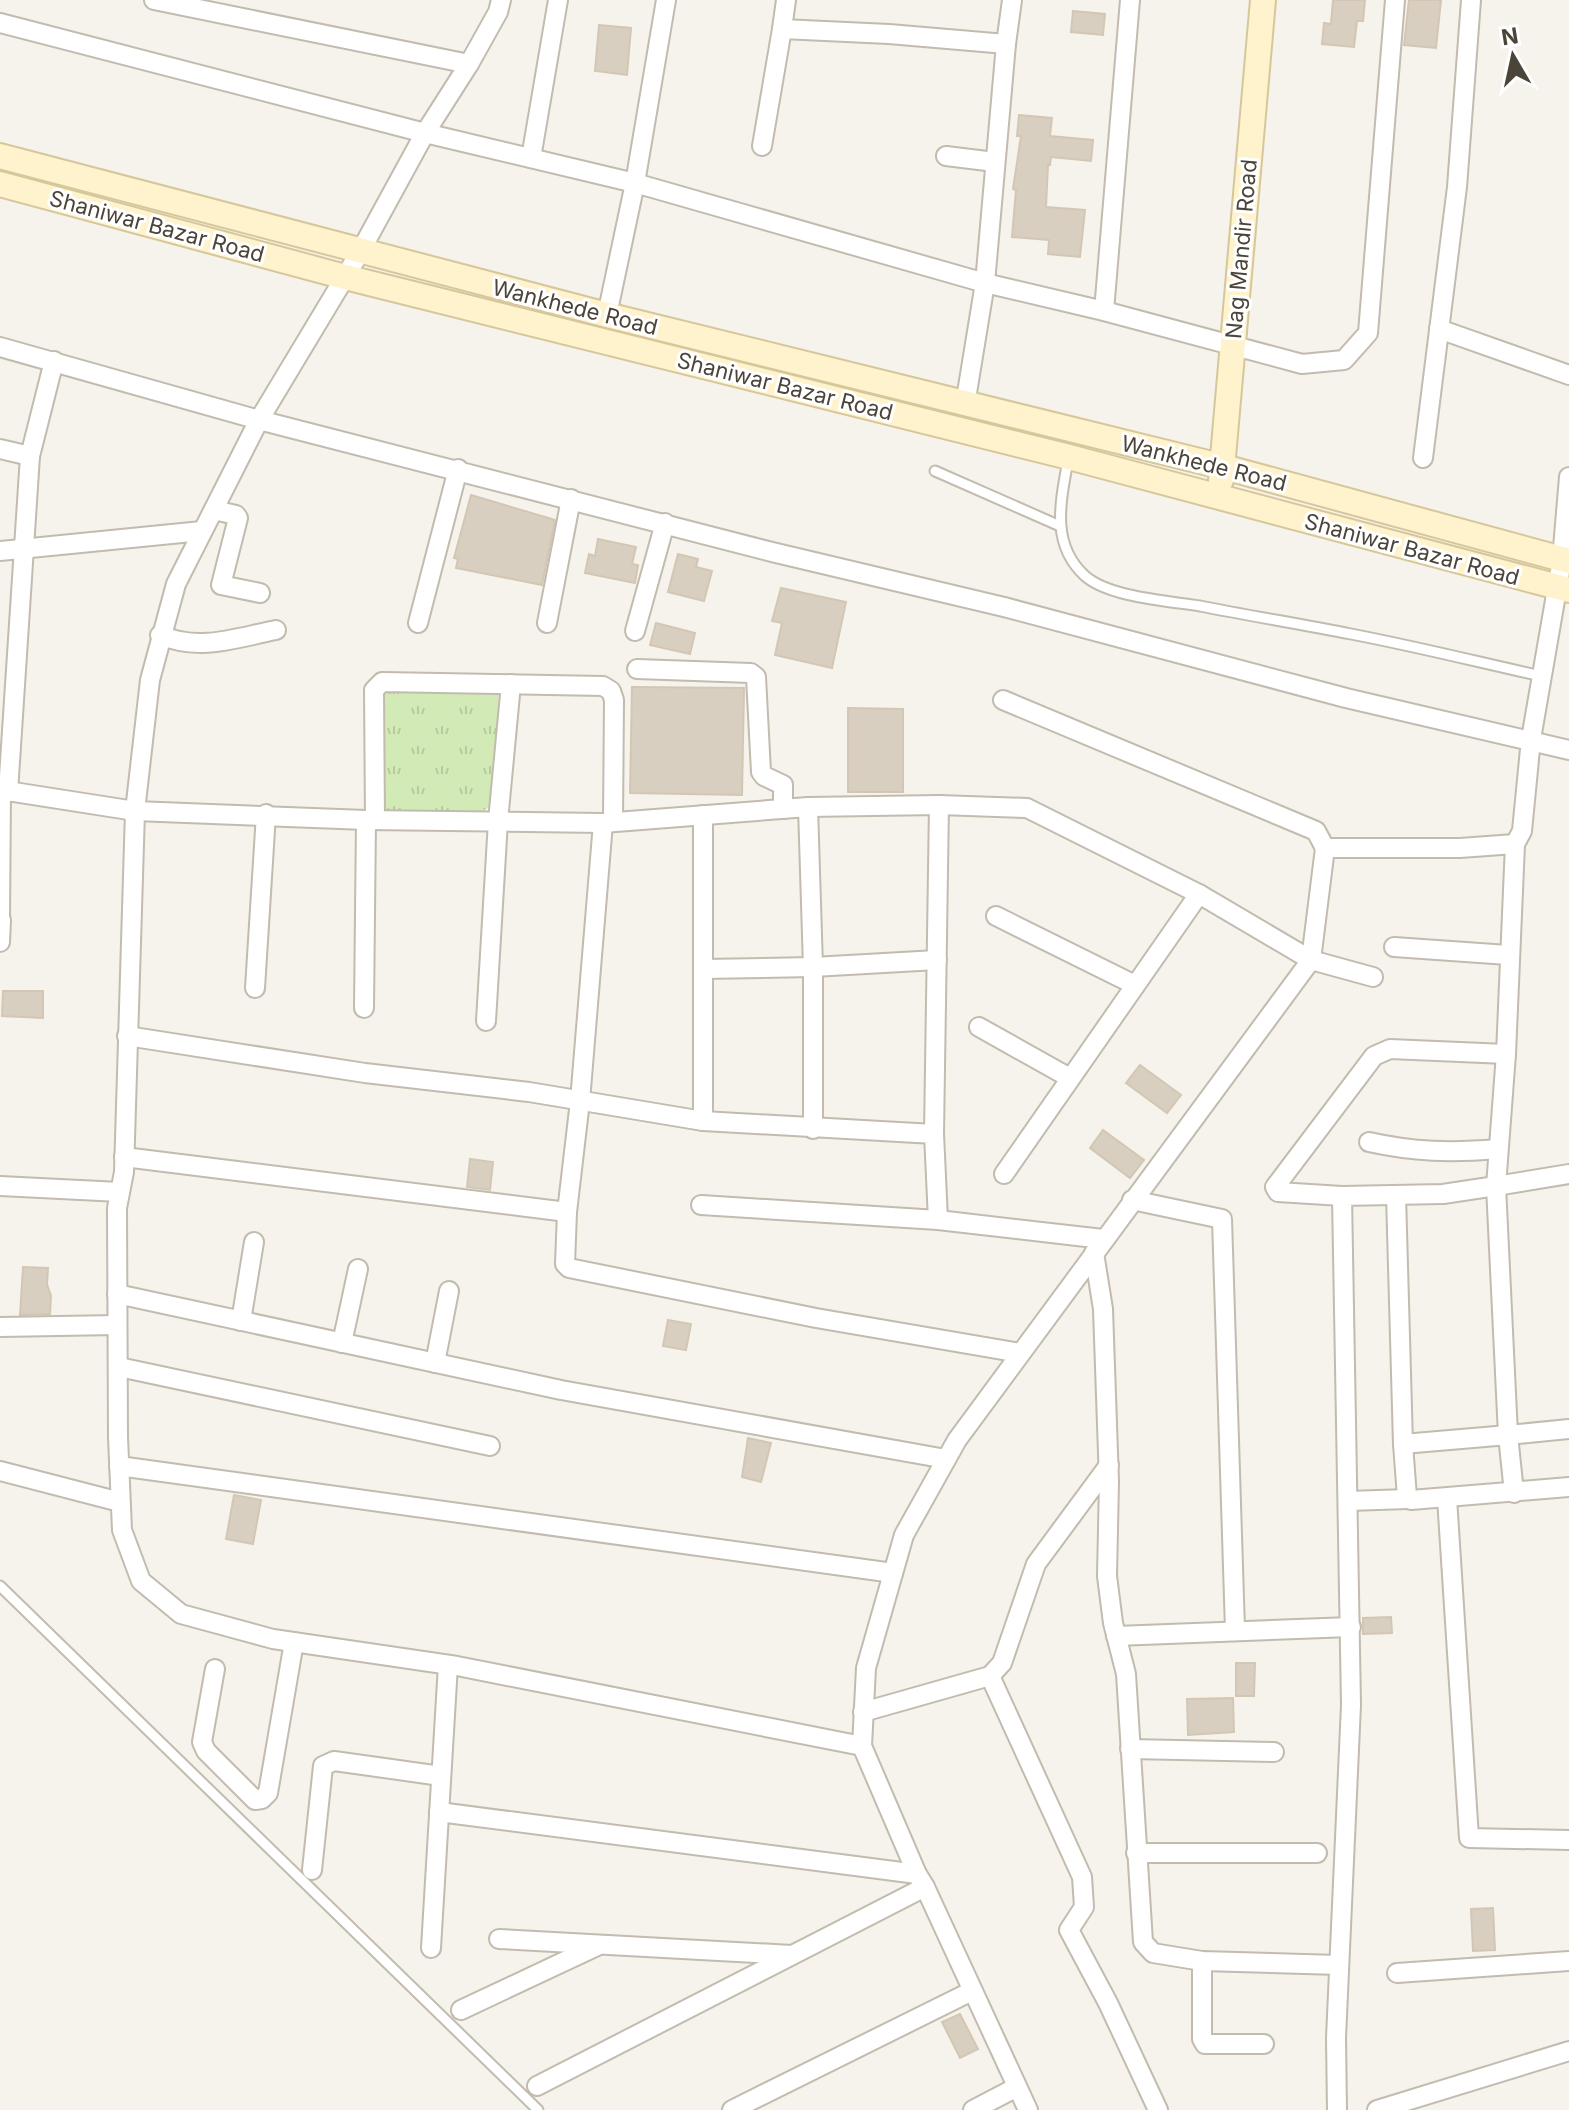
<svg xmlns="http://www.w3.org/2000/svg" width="1569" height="2110" viewBox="0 0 1569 2110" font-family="Inter,sans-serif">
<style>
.grass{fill:url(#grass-tufts)}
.building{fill:#d8cfc1;stroke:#d3c7b4;stroke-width:2}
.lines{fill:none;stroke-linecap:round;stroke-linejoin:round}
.lane-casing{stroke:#c2bbae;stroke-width:13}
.street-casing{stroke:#c2bbae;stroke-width:22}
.secondary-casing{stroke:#d6c79b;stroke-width:28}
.lane{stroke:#fff;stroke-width:9}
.street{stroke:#fff;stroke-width:18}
.secondary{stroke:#fff3cd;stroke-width:24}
.labels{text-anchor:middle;stroke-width:6;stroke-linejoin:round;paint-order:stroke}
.street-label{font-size:22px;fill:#4b4439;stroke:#fff}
</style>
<defs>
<pattern id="grass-tufts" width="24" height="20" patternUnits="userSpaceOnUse" patternTransform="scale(2)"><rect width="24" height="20" fill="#d2eab5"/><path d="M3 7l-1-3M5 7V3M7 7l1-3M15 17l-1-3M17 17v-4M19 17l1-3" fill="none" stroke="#b6ca9c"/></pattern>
</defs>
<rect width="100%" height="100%" fill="#f6f3ec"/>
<polygon class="grass" points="383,690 499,692 493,799 489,807 483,811 384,810 380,693"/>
<g class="building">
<polygon points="1333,0 1365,0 1363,21 1357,21 1354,47 1322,44 1324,23 1331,24"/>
<polygon points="1409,0 1441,0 1436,48 1404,45"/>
<polygon points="1073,11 1105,14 1103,35 1071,32"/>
<polygon points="599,25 631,28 627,75 595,71"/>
<polygon points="1019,115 1052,118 1050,136 1093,140 1091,161 1051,157 1050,165 1048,165 1046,207 1085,210 1080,257 1048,254 1049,240 1012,237 1016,190 1013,189 1021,136 1017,136"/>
<polygon points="471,495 555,520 542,585 456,568 458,559 454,558"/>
<polygon points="598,539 636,547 632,564 638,565 635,583 585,573 589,554 595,556"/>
<polygon points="678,554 698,559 696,567 712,571 704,601 668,592"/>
<polygon points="781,588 846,602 832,668 775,655 782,623 772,621"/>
<polygon points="656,623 695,633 690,654 650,645"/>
<polygon points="632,687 744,688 742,795 630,793"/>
<polygon points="848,708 903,709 903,792 848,792"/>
<polygon points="3,991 43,991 43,1018 2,1016"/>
<polygon points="1140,1065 1181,1095 1167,1113 1126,1083"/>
<polygon points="1103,1130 1144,1160 1130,1178 1090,1148"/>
<polygon points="470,1159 493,1162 490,1190 467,1187"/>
<polygon points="23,1267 48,1268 47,1284 51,1296 50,1314 20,1315"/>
<polygon points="668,1320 691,1324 686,1350 663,1346"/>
<polygon points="748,1438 771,1443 761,1482 742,1477"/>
<polygon points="234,1495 261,1500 253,1544 226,1539"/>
<polygon points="1391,1617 1392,1633 1363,1634 1363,1618"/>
<polygon points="1236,1663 1255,1663 1254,1696 1236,1696"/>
<polygon points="1233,1698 1234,1732 1188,1735 1187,1699"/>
<polygon points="1493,1908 1495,1950 1473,1951 1471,1909"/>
<polygon points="960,2014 978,2049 960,2058 942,2022"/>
</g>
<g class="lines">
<defs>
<g id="lane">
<path d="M 1068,460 C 1061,500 1050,543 1084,575 C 1107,597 1168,601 1200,606 C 1250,616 1301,624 1351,634 C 1414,646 1478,662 1541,676"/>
<polyline points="935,471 1060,526"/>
<polyline points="0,1586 538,2110"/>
</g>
<g id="street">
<polyline points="154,0 469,64 425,133 360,252 259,420 176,584 150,680 135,811 124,1172 117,1208 118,1437 122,1530 141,1581 181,1614 273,1639 457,1666 862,1746 917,1874 925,1887 1028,2110"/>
<polyline points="0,23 425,133 635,183 666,0"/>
<polyline points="782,29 786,0"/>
<polyline points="469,64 498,12 501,0"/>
<polyline points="762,146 782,29 889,34 1006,44"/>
<polyline points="946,156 995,162"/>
<polyline points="531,158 558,0"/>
<polyline points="1104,311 1302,364 1344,360 1368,333 1395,0"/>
<polyline points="607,315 635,183 985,283 1006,44 1012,0"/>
<polyline points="1439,329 1569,375"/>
<polyline points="0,347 259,420 772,552 1004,607 1346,698 1569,750"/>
<polyline points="965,405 985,283 1104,311 1130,0"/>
<polyline points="0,449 30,456 54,361"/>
<polyline points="1423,458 1457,187 1471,0"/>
<polyline points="214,510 236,515 238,518 221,585 260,593"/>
<polyline points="0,551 202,531"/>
<polyline points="418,623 458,469"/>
<polyline points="547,623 571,499"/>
<polyline points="635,631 665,523"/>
<path d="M 160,635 C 200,652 235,638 276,630"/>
<polyline points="637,669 751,673 756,677 761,772 764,776 783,785 783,809"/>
<polyline points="1003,700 1316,831 1325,848"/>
<polyline points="8,792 30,456"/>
<polyline points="808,807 813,967 813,1129"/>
<polyline points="703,815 703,1121"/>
<polyline points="375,820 374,690 382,682 603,686 611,691 614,700 613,822"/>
<polyline points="603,823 580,1101 567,1212 565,1264 569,1268 816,1318 1020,1353"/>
<polyline points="996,916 1135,985"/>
<polyline points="0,920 1,790 135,811 366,820 603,823 808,807 939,805 1027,808 1199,894 1311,960 1373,977"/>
<polyline points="0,942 1,920"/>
<polyline points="1394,947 1508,955"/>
<polyline points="703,969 813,967 937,960"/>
<polyline points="255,988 266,814"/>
<polyline points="364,1008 366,820"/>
<polyline points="486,1021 498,821 511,684"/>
<polyline points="979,1027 1070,1078"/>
<polyline points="127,1036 365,1073 529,1092 703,1121 934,1134 938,1220 1103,1239"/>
<polyline points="934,1134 939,805"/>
<path d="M 1369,1142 C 1414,1152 1451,1153 1497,1149"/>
<polyline points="124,1157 567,1212"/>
<polyline points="1004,1174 1199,894"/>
<polyline points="1569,1174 1496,1186 1508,1435 1569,1429"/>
<polyline points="0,1186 120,1192"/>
<polyline points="1396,1195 1403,1444 1508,1435 1514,1493"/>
<polyline points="1342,1196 1278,1192 1275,1187 1374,1056 1390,1049 1506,1054"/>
<polyline points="1132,1200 1222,1219 1235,1630"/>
<polyline points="701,1205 938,1220"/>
<polyline points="1094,1253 1103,1309 1109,1482 1107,1576 1113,1623 1126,1674 1143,1942 1153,1953 1202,1961 1339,1965"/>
<polyline points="117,1294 561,1390 946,1459"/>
<polyline points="241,1321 254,1242"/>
<polyline points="0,1327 117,1325"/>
<polyline points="342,1343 358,1269"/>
<polyline points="435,1363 449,1291"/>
<polyline points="119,1367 490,1446"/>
<polyline points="1403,1444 1407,1497 1411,1500 1569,1487"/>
<polyline points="119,1466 893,1573"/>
<polyline points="0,1471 120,1502"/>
<polyline points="1447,1498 1469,1838 1569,1840"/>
<polyline points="1348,1501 1408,1499"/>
<polyline points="1116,1636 1351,1627"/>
<polyline points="215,1669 202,1742 206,1751 255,1800 262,1799 268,1793 294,1642"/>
<polyline points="990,1676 1082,1877 1084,1907 1069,1930 1108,2003 1158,2110"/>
<polyline points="863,1712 990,1676 1002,1663 1036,1564 1109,1465"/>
<polyline points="862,1746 866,1668 904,1535 957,1440 1311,960 1325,848 1460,848 1515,844 1522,831 1531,739 1562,560 1569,477"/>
<polyline points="1130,1749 1274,1752"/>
<polyline points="439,1812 917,1874"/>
<polyline points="1136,1853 1317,1853"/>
<polyline points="312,1870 323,1766 334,1761 441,1776"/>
<polyline points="499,1939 792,1955"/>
<polyline points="431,1948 448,1665"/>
<polyline points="1202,1961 1202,2039 1205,2044 1264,2044"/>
<polyline points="1397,1973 1569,1961"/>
<polyline points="461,2010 597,1946"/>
<polyline points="537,2086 925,1887"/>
<polyline points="732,2110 972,1991"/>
<polyline points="973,2110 1017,2087"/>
<polyline points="1337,2110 1336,2038 1351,1705 1342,1196 1443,1194 1496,1186 1506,1054 1515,844"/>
<polyline points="1377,2110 1569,2051"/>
</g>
<g id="secondary">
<polyline points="0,156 607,315 1224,467 1569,561"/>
<polyline points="0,184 345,277 1069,457 1569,590"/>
<polyline points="1221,480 1263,0"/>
</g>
</defs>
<use href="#lane" class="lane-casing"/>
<use href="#street" class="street-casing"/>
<use href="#secondary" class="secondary-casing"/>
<use href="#lane" class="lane"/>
<use href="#street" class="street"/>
<use href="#secondary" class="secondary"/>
</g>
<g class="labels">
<g class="street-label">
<text transform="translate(157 226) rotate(15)" y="8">Shaniwar Bazar Road</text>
<text transform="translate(1241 249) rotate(-85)" y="8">Nag Mandir Road</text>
<text transform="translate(575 307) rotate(14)" y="8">Wankhede Road</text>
<text transform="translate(785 386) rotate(14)" y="8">Shaniwar Bazar Road</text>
<text transform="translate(1204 463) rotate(14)" y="8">Wankhede Road</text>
<text transform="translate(1412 549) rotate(15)" y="8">Shaniwar Bazar Road</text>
</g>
</g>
<g transform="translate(1513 56) rotate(351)" stroke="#ffffff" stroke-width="6" paint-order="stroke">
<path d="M0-6L14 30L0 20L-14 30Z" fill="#4b4439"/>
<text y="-12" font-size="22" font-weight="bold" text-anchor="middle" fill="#4b4439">N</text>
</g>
</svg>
